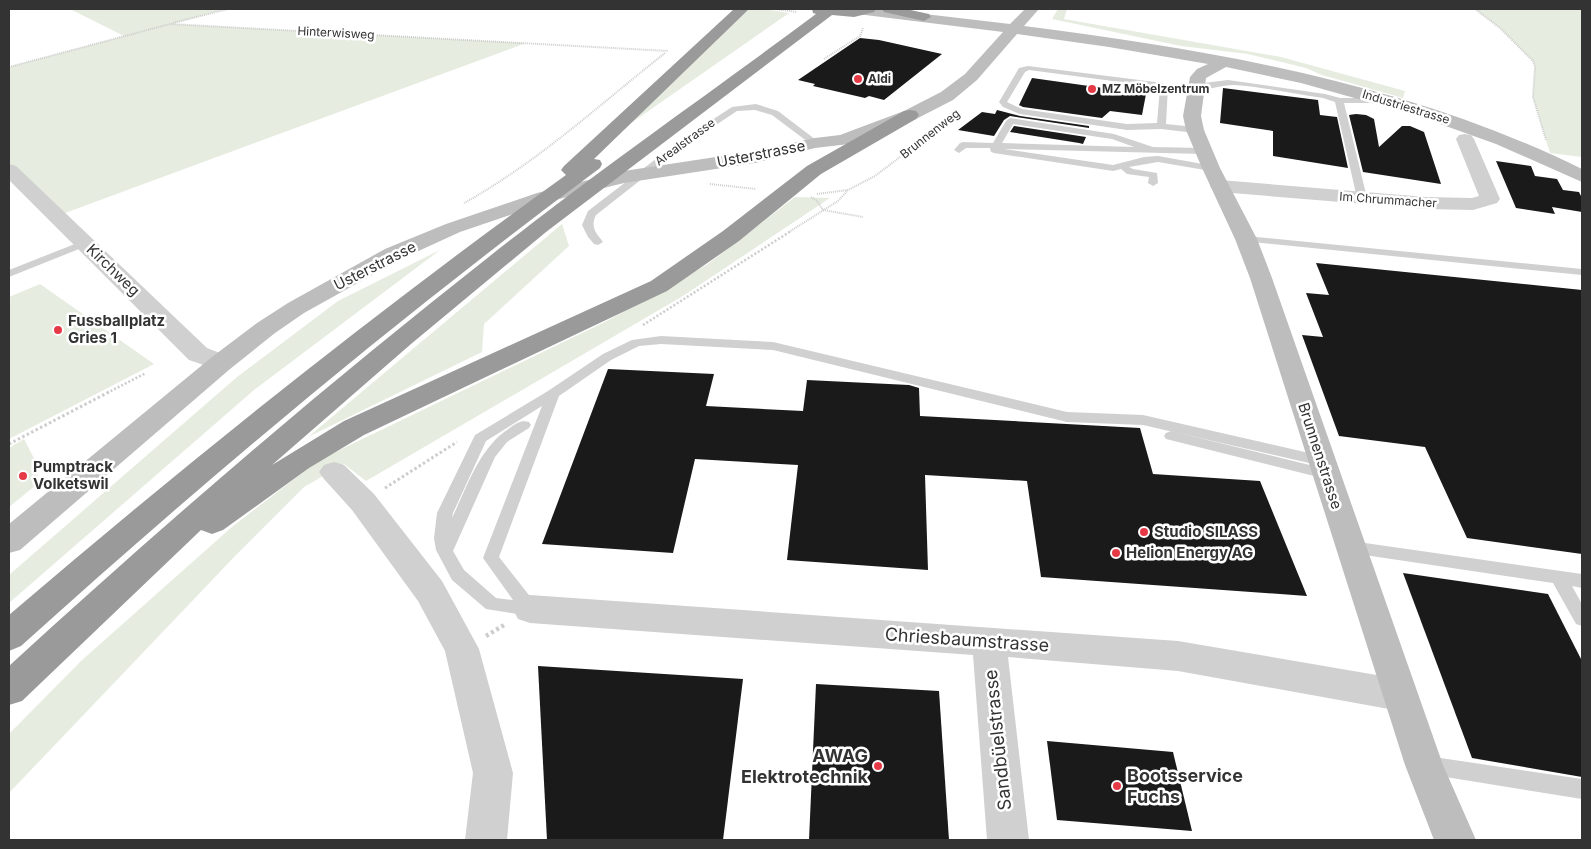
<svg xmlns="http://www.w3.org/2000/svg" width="1591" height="849" viewBox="0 0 1591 849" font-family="Inter,sans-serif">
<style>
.green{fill:#e6ecdf}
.building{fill:#1a1a1a}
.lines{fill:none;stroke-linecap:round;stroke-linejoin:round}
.path-far3{stroke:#cdcdcd;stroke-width:2;stroke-dasharray:1 1;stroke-linecap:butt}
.path-far2{stroke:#cdcdcd;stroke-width:2.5;stroke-dasharray:2 2;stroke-linecap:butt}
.path-far1{stroke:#cdcdcd;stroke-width:3;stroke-dasharray:2.5 2.5;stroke-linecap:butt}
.path{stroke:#cdcdcd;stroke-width:4.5;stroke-dasharray:3 3;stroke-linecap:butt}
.lane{fill:#d0d0d0;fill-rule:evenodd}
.street{fill:#d0d0d0;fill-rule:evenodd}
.secondary{fill:#bdbdbd;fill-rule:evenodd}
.highway{fill:#9a9a9a;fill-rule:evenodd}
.poi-dot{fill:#e63946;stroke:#fff;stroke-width:2}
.labels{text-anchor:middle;stroke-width:5;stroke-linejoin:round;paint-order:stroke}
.far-street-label{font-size:12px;fill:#333;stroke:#fff}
.far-poi-label{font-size:12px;font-weight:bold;fill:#333;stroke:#fff;text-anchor:start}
.street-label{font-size:15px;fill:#333;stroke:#fff}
.poi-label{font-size:15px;font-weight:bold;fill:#333;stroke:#fff;text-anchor:start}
.near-street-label{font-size:18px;fill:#333;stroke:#fff}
.near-poi-label{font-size:18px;font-weight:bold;fill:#333;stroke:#fff;text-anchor:end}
</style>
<rect width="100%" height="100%" fill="#fff"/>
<g class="green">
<polygon points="70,9 218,9 222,10 172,24 526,43 57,216 9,170 9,67 124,36"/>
<polygon points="747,9 763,9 789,13 624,128"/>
<polygon points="1058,9 1067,9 1064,19 1281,57 1405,91 1403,98 1322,75 1306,68 1248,54 1181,46 1052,19"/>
<polygon points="1475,9 1582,9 1582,157 1550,153 1533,97 1535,67 1533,61 1500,28"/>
<polygon points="795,197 830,198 683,296 366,481 344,464 304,487 237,554 9,793 9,734 81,661 233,526 319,460 605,322 708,264"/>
<polygon points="562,224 569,246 484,324 482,352 308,437"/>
<polygon points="440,250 254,390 9,603 9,575 237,377 338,301"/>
<polygon points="40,284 154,364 9,439 9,297"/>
<polygon points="24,439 39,468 36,485 9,507 9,448"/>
</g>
<g class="building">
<polygon points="860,38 879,40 942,54 884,100 869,96 865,98 813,86 815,84 798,80"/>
<polygon points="1032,78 1146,94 1142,115 1110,111 1102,118 1023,107 1019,105"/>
<polygon points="1223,88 1318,100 1320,115 1337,117 1348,168 1273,156 1273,131 1220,123"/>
<polygon points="997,110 1020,116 1089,126 1089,128 1010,116 1004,120 994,136 958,130 982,112 995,114"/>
<polygon points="1356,114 1366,115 1374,119 1379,147 1402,126 1410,126 1424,132 1441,184 1363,172 1349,115"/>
<polygon points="1014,126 1086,137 1083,144 1079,143 1010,132"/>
<polygon points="1496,161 1531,166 1535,176 1557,179 1563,190 1579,192 1582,198 1582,212 1552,207 1555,214 1516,208"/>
<polygon points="1316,263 1582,290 1582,554 1467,538 1425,447 1339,436 1302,335 1323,337 1306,293 1329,295"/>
<polygon points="608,369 714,374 706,406 803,411 807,380 909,385 919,388 920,416 1140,428 1153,474 1260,481 1307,596 1041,577 1027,481 925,475 928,570 787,560 798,465 695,459 673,553 542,544"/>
<polygon points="1403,573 1548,594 1582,661 1582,777 1472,758"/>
<polygon points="538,666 743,679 723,840 547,840"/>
<polygon points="816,684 939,691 949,840 809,840"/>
<polygon points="1047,741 1173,752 1192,831 1057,820"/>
</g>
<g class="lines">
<g class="path-far3">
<polyline points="775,9 797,12"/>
<polyline points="1475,9 1500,28 1533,61 1535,67 1533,97 1546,140"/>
<polyline points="173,23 228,9"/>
<polyline points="824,59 860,36 863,28"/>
<polyline points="9,67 170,24 668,51"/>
<polyline points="710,184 756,189"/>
<polyline points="817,194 848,190"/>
<polyline points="811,197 817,201 823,210 863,217"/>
<path d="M 464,203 C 538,162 599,105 665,53"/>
<polyline points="789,232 838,201 848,190 875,176 958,113"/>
</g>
<g class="path-far2">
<polyline points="643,325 791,231"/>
<polyline points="107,393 146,373"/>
</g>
<g class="path-far1">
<polyline points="9,444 109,392"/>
<polyline points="385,488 457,442"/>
</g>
<polyline class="path" points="486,636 504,625"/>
<g class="lane">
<path d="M 1028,66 L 1163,83 L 1168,87 L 1166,124 L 1195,127 L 1199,130 L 1195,133 L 1161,129 L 1127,130 L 1020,114 L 1003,107 L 999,102 L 1019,68 ZM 1029,70 L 1158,87 L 1160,88 L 1157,123 L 1127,124 L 1022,109 L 1009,103 L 1007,102 L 1025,72 Z"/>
<path d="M 1228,80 L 1325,94 L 1340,98 L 1381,98 L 1382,100 L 1378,103 L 1344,103 L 1367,198 L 1366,200 L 1358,200 L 1357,198 L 1335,102 L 1323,98 C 1294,94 1264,87 1234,85 C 1221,84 1203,94 1192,86 L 1196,84 Z"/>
<path d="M 756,104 L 778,111 L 820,143 L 818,145 L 812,145 L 772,115 L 755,110 L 737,111 L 684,146 L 596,215 C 590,227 596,233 603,242 L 598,245 L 594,244 L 588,237 L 582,225 L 588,211 L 678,142 L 732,107 Z"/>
<path d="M 1010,118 L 1114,134 L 1153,147 L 1203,148 L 1208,151 L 1203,154 L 1004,149 L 1113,165 L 1144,157 L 1158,156 L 1214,166 L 1216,168 L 1211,171 L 1158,162 L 1129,167 L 1133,169 L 1157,173 L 1158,183 L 1153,186 L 1148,183 L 1149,177 L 1127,174 L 1121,169 L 1113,171 L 994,153 L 991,152 L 990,148 L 966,148 L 959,153 L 954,150 L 960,143 L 963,142 L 993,143 L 1006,121 ZM 1013,124 L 1112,139 L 1134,147 L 1002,143 Z"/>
<polygon points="1246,236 1582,269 1582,275 1242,241 1241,239 1242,237"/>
<polygon points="85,240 89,241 90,243 89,245 9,277 9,270"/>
<path d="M 661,336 L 773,342 L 1067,412 L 1143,415 L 1322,456 L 1327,457 L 1329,461 L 1327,465 L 1322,466 L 1143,425 L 1067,422 L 773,350 L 661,344 L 639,346 L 611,360 L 559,396 L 499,557 L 536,604 L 538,609 L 536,614 L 530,616 L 486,609 L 452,580 L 436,550 L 434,538 L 437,513 L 475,435 L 548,391 L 603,354 L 632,340 ZM 542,406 L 483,558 L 513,600 L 496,598 L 464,570 L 453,551 L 495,457 L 507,442 L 529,428 L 531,425 L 529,422 C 521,420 517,423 511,427 C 479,447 468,485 452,518 L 453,513 L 486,441 Z"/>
<polygon points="1171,431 1326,469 1331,470 1333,474 1331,478 1326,479 1166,439 1164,436 1166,433"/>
<polygon points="1351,541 1582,574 1582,588 1572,586 1582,604 1582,626 1576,624 1553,583 1351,553 1345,551 1343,547 1345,543"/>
<polygon points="1427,756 1582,779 1582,799 1427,774 1420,772 1417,765 1420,758"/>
</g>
<g class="street">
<polygon points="1465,134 1471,135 1474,139 1500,199 1497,203 1473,210 1426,209 1220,192 1213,190 1210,186 1213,182 1220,180 1426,197 1472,198 1479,196 1456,139 1459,135"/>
<polygon points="9,164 16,166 207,348 230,357 234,363 230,369 221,371 189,360 9,180"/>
<polygon points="334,462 344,465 374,494 442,581 479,649 513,773 507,840 465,840 473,773 445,651 418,601 352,510 324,479 319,472 324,465"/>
<polygon points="530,595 1178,641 1400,679 1413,683 1418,695 1413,707 1400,711 1178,671 1008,657 1029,840 987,840 973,655 530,623 518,619 513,609 518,599"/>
</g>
<path class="secondary" d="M 842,9 L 882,9 L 1010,24 L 1025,9 L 1039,9 L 1024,26 C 1214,50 1410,84 1582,169 L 1582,182 L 1496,144 L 1415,115 L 1301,83 L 1226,67 L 1206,78 L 1201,116 L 1204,130 L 1220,168 L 1257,239 L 1272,278 L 1443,765 L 1476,840 L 1434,840 L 1405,765 L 1250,278 L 1235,239 L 1202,168 L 1186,130 L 1183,116 L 1190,77 L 1197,69 L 1208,64 L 1109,47 L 1017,34 L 977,80 L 953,100 L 916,119 L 849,144 L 815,148 L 755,163 L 624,183 L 551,201 L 460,232 L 401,259 L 304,313 L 275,333 L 230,369 L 20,550 L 9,553 L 9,524 L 212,357 L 257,323 L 288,303 L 385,249 L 446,224 L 537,193 L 624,171 L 755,151 L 815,138 L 840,135 L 904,111 L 941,92 L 965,74 L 1003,32 L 849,13 Z"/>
<g class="highway">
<path d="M 734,9 L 749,9 L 594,159 L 600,160 L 602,164 L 600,168 C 398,318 207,478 21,646 L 9,651 L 9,615 C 189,461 374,313 566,175 L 561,170 L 564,166 Z"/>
<path d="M 812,9 L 876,9 L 874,12 L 854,17 L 832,15 L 546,232 L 411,344 L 272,465 L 344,421 L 651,281 L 723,231 L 807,166 L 904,111 L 910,110 L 916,111 L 919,115 L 916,119 L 821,174 L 739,241 L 667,291 L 364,435 L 309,468 L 223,530 L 212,534 L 201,530 L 22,701 L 9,705 L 9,666 C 177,512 350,364 531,224 C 624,152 721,85 816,14 L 813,13 Z"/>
<polygon points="882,9 906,9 929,14 931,17 924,21 884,12"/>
</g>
</g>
<g class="poi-dot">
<circle cx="858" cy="79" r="5"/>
<circle cx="1092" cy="89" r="5"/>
<circle cx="58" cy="330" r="5"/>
<circle cx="23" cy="476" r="5"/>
<circle cx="1144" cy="532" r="5"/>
<circle cx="1116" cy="553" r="5"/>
<circle cx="878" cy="766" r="5"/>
<circle cx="1117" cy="786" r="5"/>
</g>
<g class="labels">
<g class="far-street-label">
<text transform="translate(336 33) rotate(3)" y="4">Hinterwisweg</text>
<text transform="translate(1406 107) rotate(17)" y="4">Industriestrasse</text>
<text transform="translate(930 134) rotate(-38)" y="4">Brunnenweg</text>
<text transform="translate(685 142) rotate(-36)" y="4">Arealstrasse</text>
<text transform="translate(1388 200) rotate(4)" y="4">Im Chrummacher</text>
</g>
<g class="far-poi-label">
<text x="868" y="83">Aldi</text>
<text x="1102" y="93">MZ Möbelzentrum</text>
</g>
<g class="street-label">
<text transform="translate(761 154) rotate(-11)" y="5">Usterstrasse</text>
<text transform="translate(375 266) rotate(-27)" y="5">Usterstrasse</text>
<text transform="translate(113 270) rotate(44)" y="5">Kirchweg</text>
<text transform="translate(1320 456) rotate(72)" y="5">Brunnenstrasse</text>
</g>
<g class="poi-label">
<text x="68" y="326">Fussballplatz<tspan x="68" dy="17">Gries 1</tspan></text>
<text x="33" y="472">Pumptrack<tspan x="33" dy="17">Volketswil</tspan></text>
<text x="1154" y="537">Studio SILASS</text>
<text x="1126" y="558">Helion Energy AG</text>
</g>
<g class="near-street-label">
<text transform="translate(967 640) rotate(4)" y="6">Chriesbaumstrasse</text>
<text transform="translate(998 740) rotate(-96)" y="6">Sandbüelstrasse</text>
</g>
<g class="near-poi-label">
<text x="868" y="762">AWAG<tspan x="868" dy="21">Elektrotechnik</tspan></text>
<text x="1127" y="782" text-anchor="start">Bootsservice<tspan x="1127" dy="21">Fuchs</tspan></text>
</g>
</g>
<rect width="1591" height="849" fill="none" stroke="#333333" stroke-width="20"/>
</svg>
